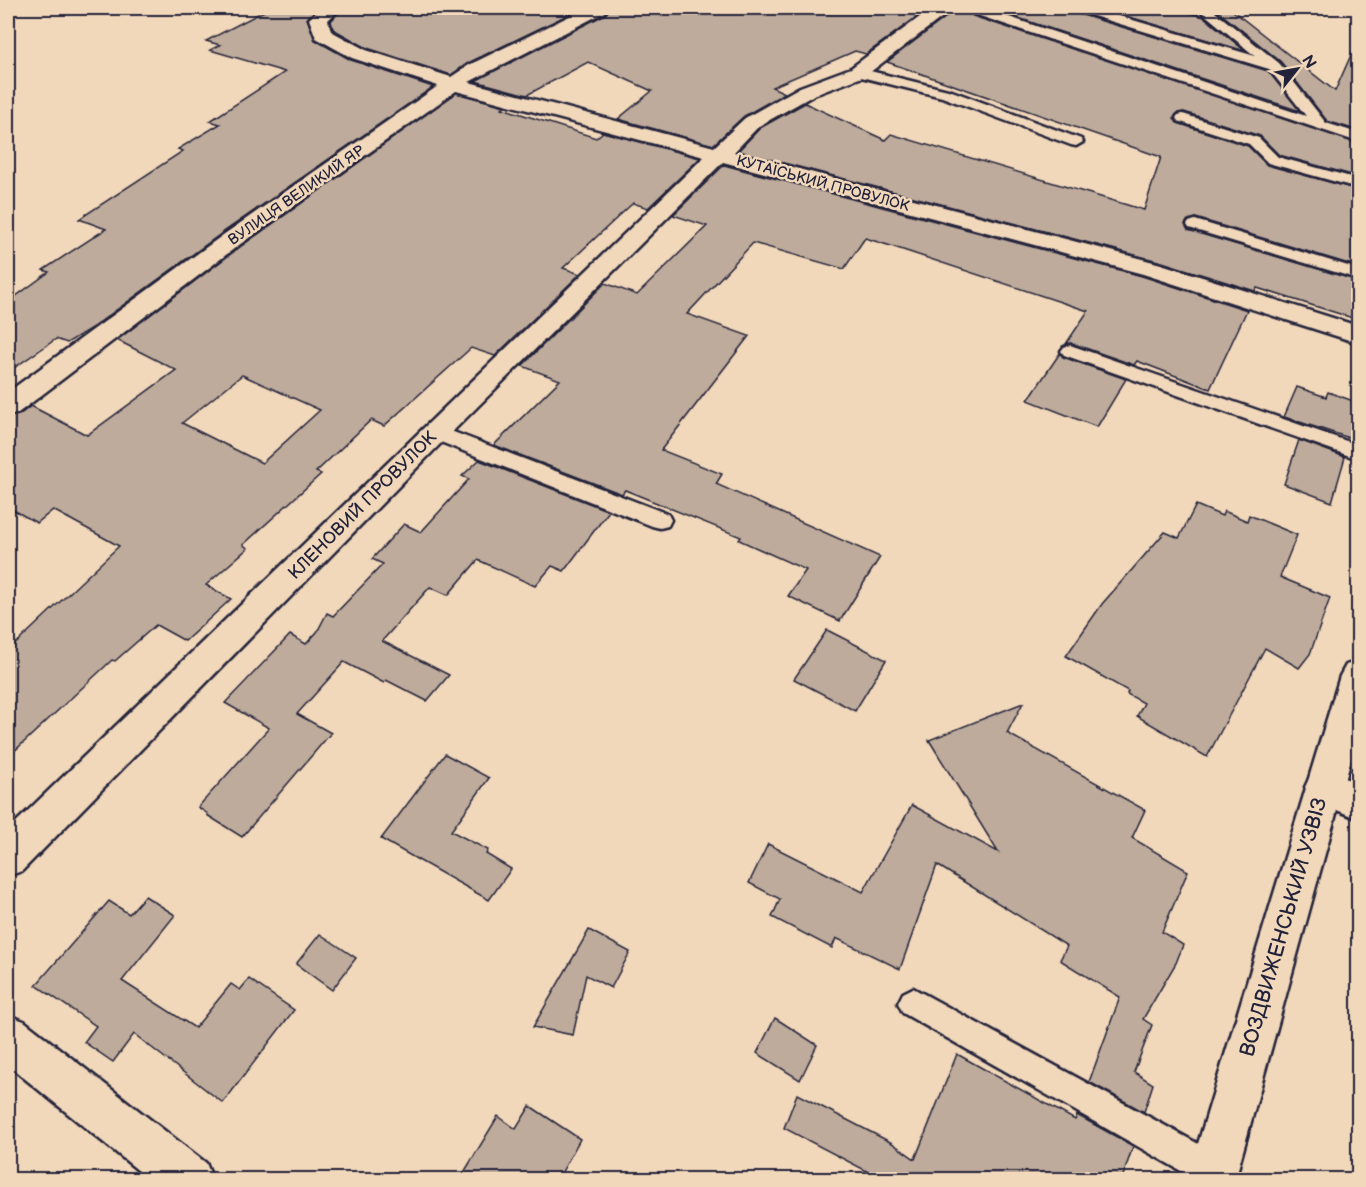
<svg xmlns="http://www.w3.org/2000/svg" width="1366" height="1187" viewBox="0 0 1366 1187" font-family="'Balsamiq Sans',sans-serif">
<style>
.building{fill:#beab9b;stroke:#22223b;stroke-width:1.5;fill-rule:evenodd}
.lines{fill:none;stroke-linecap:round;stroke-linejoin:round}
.lane-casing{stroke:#22223b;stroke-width:5}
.street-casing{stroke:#22223b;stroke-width:5}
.secondary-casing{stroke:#22223b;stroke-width:5}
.lane{fill:#f2d8ba;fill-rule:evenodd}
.street{fill:#f2d8ba;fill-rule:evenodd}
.secondary{fill:#f2d8ba;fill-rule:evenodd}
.labels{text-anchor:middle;stroke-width:5;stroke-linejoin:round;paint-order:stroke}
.far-street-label{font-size:15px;fill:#22223b;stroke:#f2d8ba}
.street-label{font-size:18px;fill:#22223b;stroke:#f2d8ba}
.near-street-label{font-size:21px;fill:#22223b;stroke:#f2d8ba}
</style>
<rect width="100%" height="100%" fill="#f2d8ba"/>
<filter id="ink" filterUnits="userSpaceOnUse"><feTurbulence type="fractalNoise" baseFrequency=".0167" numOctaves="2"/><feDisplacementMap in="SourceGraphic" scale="12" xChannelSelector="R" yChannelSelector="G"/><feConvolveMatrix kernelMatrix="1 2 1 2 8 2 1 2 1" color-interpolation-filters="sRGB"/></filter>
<g filter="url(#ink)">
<g class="building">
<polygon points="270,8 318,8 307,18 315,40 351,60 433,87 222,233 93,327 67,343 56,339 8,372 8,302 49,272 43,270 106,229 79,219 183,151 178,149 220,124 210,121 285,72 210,50 220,45 206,41"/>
<polygon points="343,8 582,8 468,63 451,75 367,48 333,29 331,21"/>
<polygon points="610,8 929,8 866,54 855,51 772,87 785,93 744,116 713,145 618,119 652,91 588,62 527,95 475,81 606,14"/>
<polygon points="954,8 972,8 970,12 973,16 1359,144 1359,177 1279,155 1260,136 1184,112 1178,113 1174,117 1177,123 1248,146 1267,165 1359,190 1359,267 1196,218 1188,220 1185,224 1188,230 1359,281 1359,320 1257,288 1255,291 1162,262 738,151 760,128 805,103 885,140 891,134 1144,210 1161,157 887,62 950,14"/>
<polygon points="988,8 1073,8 1076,13 1268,71 1300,111"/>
<polygon points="1098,8 1172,8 1204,17 1245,51"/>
<polygon points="1225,8 1229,8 1335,91 1359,37 1359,131 1327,121 1281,62 1219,12"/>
<path d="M 456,93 L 505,106 L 502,108 L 596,138 L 603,132 L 700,158 L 648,208 L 633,203 L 563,268 L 580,274 L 495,356 L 471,348 L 384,426 L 371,420 L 316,472 L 321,474 L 243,545 L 248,548 L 206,585 L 231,599 L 185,641 L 156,625 L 115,661 L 112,660 L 8,757 L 8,651 L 119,546 L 53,510 L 37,523 L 8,507 L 8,417 L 19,415 L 31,406 L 87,435 L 176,370 L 117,340 L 240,247 ZM 242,375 L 320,410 L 262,463 L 182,423 Z"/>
<polygon points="724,165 1142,276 1247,310 1210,389 1137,361 1134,365 1071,343 1066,344 1088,311 891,246 865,238 844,269 753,243 687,314 749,336 661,450 722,474 716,484 880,557 840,621 788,596 806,570 739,540 741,537 625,490 622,494 494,445 560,380 522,366 605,283 637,295 707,226 673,215"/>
<polygon points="1060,353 1063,357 1126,379 1097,427 1028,400"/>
<polygon points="1297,387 1326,397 1328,392 1359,403 1359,441 1284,417"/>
<polygon points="1299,440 1345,457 1332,502 1284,484"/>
<polygon points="479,460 609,511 564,571 552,566 535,586 478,560 448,595 430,587 382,641 449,675 427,701 386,680 384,683 344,662 297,714 331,733 242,837 207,815 208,814 198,807 269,728 225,703 290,635 306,644 317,632 327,613 333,616 383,564 372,559 404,524 421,532 469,479 462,476"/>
<polygon points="1196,505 1222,516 1224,511 1247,521 1249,515 1297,535 1280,577 1330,598 1310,654 1299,668 1265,648 1207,757 1137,716 1144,703 1127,694 1128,691 1066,656 1102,604 1165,532 1179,538"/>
<polygon points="827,630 886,660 855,711 794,679"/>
<polygon points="1023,703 1007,733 1145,810 1132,838 1188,871 1162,932 1183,945 1176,963 1143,1019 1152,1025 1134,1072 1153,1084 1144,1112 1089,1082 1120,997 1060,960 1067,946 937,865 900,969 836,938 832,948 772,917 780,899 749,883 768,844 863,892 912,805 998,852 929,740"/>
<polygon points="445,754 489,778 451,831 488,850 486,854 511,869 489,900 381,839"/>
<polygon points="145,896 175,915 122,981 195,1028 231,984 240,990 249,979 294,1010 223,1103 134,1034 113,1062 84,1042 96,1026 36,985 109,901 129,914"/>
<polygon points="589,930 630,952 611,988 586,975 573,1035 533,1027"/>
<polygon points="320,934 356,958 332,990 296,964"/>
<polygon points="775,1018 817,1045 800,1080 757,1053"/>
<polygon points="957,1054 1075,1120 1077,1115 1133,1146 1122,1179 882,1179 784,1128 797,1094 892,1143 915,1159"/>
<polygon points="530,1106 580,1139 558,1179 460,1179 498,1116 516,1129"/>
</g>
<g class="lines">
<defs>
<g id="lane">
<polygon points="974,8 982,8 1306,116 1269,69 1077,11 1075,8 1092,8 1255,56 1197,8 1210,8 1279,63 1326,123 1358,133 1358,142 974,14 972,11"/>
<polygon points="858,68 952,91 1081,139 1083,142 1076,146 1071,145 942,97 853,75 851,72"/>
<polygon points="1183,114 1259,138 1278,157 1358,179 1358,188 1268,163 1249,144 1178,121 1176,118 1178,115"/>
<polygon points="1195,220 1358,269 1358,279 1189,228 1187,225 1189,222"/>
<polygon points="1070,345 1358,445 1358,459 1064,355 1061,351 1064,347"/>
<polygon points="435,425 668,514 671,520 668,526 660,528 652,526 428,437 425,432 428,427"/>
<polygon points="913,988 1226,1159 1230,1171 1227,1180 1197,1180 903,1013 898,1003 903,993"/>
</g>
<g id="street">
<polygon points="321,8 341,8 328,20 331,31 366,50 451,77 469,65 586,8 608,8 605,12 469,82 714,147 745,118 800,87 851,68 932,8 952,8 949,12 865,76 814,95 759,126 734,152 1161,264 1358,326 1358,343 1143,274 723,162 445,439 22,871 8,876 8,830 704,157 456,91 239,245 18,413 8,415 8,392 223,235 438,86 352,58 316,38 309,19"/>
<polygon points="1324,770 1358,783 1358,819 1311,799 1305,787 1311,775"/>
<polygon points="8,1015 24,1021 206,1163 213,1180 150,1180 8,1065"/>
</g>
<polygon id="secondary" points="1358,661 1358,734 1235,1180 1187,1180 1340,676 1346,665"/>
</defs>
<use href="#lane" class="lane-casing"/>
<use href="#street" class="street-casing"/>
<use href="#secondary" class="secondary-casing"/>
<use href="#lane" class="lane"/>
<use href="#street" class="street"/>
<use href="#secondary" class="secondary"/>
</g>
</g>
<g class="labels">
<g class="far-street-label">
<text transform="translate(823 183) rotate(15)" y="5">КУТАЇСЬКИЙ ПРОВУЛОК</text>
<text transform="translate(296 195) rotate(-35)" y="5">ВУЛИЦЯ ВЕЛИКИЙ ЯР</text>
</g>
<g class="street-label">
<text transform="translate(362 505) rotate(-45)" y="6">КЛЕНОВИЙ ПРОВУЛОК</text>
</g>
<g class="near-street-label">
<text transform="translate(1283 927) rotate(-74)" y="7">ВОЗДВИЖЕНСЬКИЙ УЗВІЗ</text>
</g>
</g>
<rect width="1366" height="1187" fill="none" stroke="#f2d8ba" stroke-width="30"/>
<rect x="15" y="15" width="1336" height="1157" fill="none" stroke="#22223b" stroke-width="2" filter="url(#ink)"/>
<g transform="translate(1297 69) rotate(59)" stroke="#f2d8ba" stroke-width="4.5" paint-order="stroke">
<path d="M0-4.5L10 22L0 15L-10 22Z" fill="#22223b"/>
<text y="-9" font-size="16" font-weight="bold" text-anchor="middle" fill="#22223b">N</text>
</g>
</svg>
